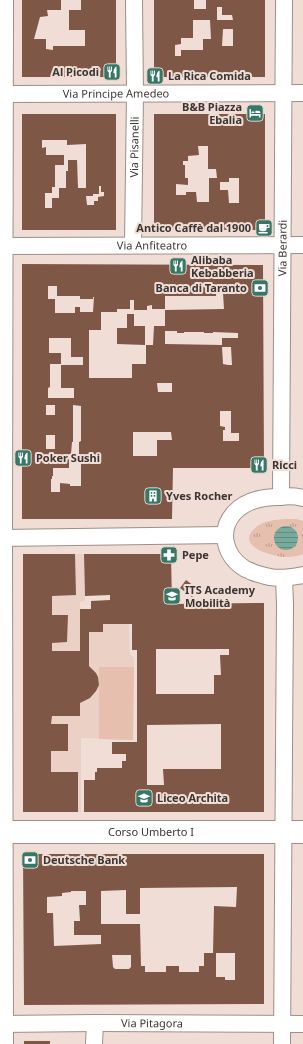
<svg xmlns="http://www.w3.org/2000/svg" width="303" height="1044" viewBox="0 0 303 1044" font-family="'Noto Sans',sans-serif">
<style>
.built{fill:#ead0c5}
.grass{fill:url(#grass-tufts)}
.pitch{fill:#e6bfae}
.water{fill:url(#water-rules)}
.building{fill:#7f5746;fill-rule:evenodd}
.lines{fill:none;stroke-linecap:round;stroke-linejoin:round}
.street-casing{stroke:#9f8e87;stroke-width:18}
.secondary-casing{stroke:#9f8e87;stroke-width:24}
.street{stroke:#fff;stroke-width:16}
.secondary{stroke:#fff;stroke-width:22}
.labels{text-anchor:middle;stroke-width:4;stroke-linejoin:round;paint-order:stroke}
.poi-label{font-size:11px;font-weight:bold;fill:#3c3532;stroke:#f0ded6;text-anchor:start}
.street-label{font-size:11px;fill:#3c3532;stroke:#f0ded6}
</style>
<defs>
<pattern id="grass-tufts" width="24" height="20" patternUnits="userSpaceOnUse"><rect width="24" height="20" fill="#e6bfae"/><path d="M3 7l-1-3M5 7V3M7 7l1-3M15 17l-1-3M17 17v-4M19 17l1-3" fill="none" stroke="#bc9c8e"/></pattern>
<pattern id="water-rules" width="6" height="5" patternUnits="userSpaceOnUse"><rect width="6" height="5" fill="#77aa9b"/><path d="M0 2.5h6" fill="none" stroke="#638b7f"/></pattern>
</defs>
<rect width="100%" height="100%" fill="#f0ded6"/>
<polygon class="built" points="23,554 84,554 85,601 80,602 80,624 129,624 130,654 134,658 133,740 81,738 81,812 23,812"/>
<path class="grass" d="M 286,519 L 296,519 L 303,521 L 303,554 C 298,556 293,557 287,557 C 278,557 255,552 250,542 C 249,540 249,538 249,536 C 257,521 271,520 286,519 Z"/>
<polygon class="pitch" points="99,667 134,667 133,740 99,739"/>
<circle class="water" cx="286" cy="538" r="12"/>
<g class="building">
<polygon points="22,0 61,0 61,10 47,10 48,16 40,17 34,39 46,39 46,49 53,50 53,46 85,46 85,30 69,30 69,10 81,10 81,0 116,0 116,77 22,77"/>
<path d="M 154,0 L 194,0 L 194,9 L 206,9 L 206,0 L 265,0 L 265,77 L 154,77 ZM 217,7 L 222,7 L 222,15 L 232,15 L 233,20 L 217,20 ZM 193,20 L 210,20 L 211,39 L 203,39 L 203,50 L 181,50 L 181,56 L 175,56 L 175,45 L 181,44 L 181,38 L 193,38 ZM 223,29 L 233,29 L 233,46 L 222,46 Z"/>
<path d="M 22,114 L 116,114 L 116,230 L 22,230 ZM 42,140 L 67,140 L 67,145 L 86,144 L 86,188 L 78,188 L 77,160 L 68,160 L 68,171 L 66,171 L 66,188 L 59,188 L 59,198 L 52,198 L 52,208 L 45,208 L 45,193 L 52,193 L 52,187 L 55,187 L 55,165 L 64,165 L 64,155 L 46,155 L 46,147 L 42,148 ZM 99,186 L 101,186 L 101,192 L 104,192 L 104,196 L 98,197 L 98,201 L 94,201 L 94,205 L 87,205 L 86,196 L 93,196 L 93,194 L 99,194 Z"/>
<path d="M 154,114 L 265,114 L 265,230 L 154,230 ZM 198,146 L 208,146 L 208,169 L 216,169 L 217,178 L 209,178 L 209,202 L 197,202 L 196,192 L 186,192 L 186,195 L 176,195 L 176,184 L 188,185 L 188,178 L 185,178 L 185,165 L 183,165 L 183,161 L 188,161 L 188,156 L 199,155 ZM 229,178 L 239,178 L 239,203 L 229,203 L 228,190 L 220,190 L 220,182 L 229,182 Z"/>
<path d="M 22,264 L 263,265 L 264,468 L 173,468 L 172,519 L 22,519 ZM 48,286 L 57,286 L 57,296 L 80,296 L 80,299 L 93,299 L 93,297 L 94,297 L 93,312 L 80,312 L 80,307 L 75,307 L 75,313 L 55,313 L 55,299 L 48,299 ZM 216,293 L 223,293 L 224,309 L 165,310 L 165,326 L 154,326 L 153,345 L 146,345 L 146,364 L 132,364 L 132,378 L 89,378 L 89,330 L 101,330 L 101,312 L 117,312 L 117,309 L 130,309 L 130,300 L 134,300 L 134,310 L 147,310 L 147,306 L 152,305 L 152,309 L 165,309 L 165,296 L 216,296 ZM 165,331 L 177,331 L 177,333 L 184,333 L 184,332 L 204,332 L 204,333 L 213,333 L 213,332 L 238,333 L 238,338 L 222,338 L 222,345 L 165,344 ZM 49,338 L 71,338 L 71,357 L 83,357 L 83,365 L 61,365 L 61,388 L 74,388 L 74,398 L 48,398 L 48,388 L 50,387 L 50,364 L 61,364 L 61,353 L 49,353 ZM 222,347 L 231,347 L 232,365 L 228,365 L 223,364 ZM 157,383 L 172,383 L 172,392 L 158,392 ZM 46,405 L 55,405 L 55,415 L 46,415 ZM 73,405 L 81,406 L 81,441 L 79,442 L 79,456 L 92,456 L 92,463 L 81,463 L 81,486 L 70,486 L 70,484 L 60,483 L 60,492 L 51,492 L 51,479 L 52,479 L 52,476 L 53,476 L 53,468 L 69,468 L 69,454 L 71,454 L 72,442 L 73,442 ZM 220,411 L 231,411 L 231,433 L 239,433 L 239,441 L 223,441 L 223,430 L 225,430 L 225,427 L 220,426 ZM 133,432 L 171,432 L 172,440 L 157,440 L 157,456 L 133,456 ZM 46,435 L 55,435 L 55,449 L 46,449 Z"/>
<polygon points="127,314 134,314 134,326 145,326 145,345 117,344 117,328 127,328"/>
<path d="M 23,554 L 75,554 L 76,595 L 52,596 L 52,615 L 68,615 L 67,642 L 52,643 L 52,651 L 80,651 L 80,609 L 91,609 L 91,601 L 110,600 L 110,595 L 85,596 L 84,554 L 171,554 L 172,604 L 264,603 L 264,812 L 84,812 L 84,780 L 95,780 L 95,772 L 97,772 L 97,768 L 122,768 L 122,761 L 126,761 L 126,754 L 112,754 L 112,742 L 137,742 L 137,650 L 132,650 L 132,624 L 103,624 L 103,632 L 89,632 L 89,666 L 96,673 L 98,677 L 99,685 L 96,691 L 90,698 L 80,703 L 80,716 L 52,716 L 51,724 L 68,724 L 68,751 L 51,751 L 51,772 L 78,772 L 78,812 L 23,812 ZM 156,649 L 229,649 L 229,655 L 220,655 L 221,675 L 214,675 L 214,694 L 156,694 ZM 221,724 L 221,769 L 163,769 L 164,785 L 147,785 L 147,725 Z"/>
<polygon points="186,580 198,589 192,597 180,588"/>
<path d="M 23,854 L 264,854 L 264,1004 L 24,1005 ZM 237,887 L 236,907 L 214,906 L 213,953 L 204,953 L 204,966 L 199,966 L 199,972 L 179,972 L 179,966 L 166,966 L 166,972 L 145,972 L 145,966 L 141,966 L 140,924 L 101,924 L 101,891 L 126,890 L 126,914 L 140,914 L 140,888 ZM 71,891 L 86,891 L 86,905 L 79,905 L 80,921 L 74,921 L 74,935 L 101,935 L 101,944 L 54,946 L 53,913 L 47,913 L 47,897 L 62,896 L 62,893 L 71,892 ZM 216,953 L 235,953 L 235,980 L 225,980 L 225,977 L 216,977 ZM 112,955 L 131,955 L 131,967 L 129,969 L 115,969 L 113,967 Z"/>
<rect x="24" y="1041" width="26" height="3"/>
</g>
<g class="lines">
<defs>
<g id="street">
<polyline points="5,0 4,538 5,1044"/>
<path id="s1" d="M 0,94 L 303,93"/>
<path id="s2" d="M 133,245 L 135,94 L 134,0"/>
<path id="s3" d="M 0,246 L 303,245"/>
<path id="s4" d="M 281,497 L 284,0"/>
<path d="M 303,498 C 295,496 287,496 279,497 C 263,497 245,501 234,513 C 218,531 225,556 244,568 C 246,570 250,570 252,572 C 258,574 264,576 270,577 C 280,579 292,577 303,575"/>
<polyline points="0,538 225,535"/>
<path id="s5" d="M 0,1024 L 95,1023 L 303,1024"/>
<polyline points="94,1044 95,1023"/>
<polyline points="282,1044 285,604 284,578"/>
</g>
<g id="secondary">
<path id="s6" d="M 0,832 L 303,832"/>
</g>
</defs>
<use href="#street" class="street-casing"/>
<use href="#secondary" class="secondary-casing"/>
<use href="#street" class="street"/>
<use href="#secondary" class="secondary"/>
</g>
<defs>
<symbol id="restaurant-square" viewBox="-11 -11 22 22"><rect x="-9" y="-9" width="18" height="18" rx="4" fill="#377766" stroke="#f0ded6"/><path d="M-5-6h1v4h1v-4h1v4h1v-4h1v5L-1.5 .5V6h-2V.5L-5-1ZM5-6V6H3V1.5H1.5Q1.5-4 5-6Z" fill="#fff"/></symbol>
<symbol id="hotel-square" viewBox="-11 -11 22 22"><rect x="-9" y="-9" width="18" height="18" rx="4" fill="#377766" stroke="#f0ded6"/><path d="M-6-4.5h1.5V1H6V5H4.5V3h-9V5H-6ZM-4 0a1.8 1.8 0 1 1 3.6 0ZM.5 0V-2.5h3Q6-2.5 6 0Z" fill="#fff"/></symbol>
<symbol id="cafe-square" viewBox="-11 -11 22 22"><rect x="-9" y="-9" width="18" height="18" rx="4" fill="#377766" stroke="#f0ded6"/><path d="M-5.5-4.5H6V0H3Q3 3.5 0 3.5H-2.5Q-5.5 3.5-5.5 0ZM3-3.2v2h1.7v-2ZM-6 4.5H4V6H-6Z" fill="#fff"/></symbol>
<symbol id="bank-square" viewBox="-11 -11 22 22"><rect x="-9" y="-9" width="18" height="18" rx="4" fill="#377766" stroke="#f0ded6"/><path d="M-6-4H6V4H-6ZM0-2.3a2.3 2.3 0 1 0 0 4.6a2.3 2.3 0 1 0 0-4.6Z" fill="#fff"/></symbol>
<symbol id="building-square" viewBox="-11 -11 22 22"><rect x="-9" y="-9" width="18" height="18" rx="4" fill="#377766" stroke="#f0ded6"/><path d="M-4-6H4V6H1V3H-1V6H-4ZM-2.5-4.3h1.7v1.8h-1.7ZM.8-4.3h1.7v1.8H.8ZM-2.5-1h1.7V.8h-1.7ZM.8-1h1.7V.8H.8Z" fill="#fff"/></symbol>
<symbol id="pharmacy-square" viewBox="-11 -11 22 22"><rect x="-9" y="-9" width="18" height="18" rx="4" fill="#377766" stroke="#f0ded6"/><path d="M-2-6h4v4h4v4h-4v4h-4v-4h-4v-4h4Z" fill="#fff"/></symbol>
<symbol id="university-square" viewBox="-11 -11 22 22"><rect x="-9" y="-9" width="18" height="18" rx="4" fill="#377766" stroke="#f0ded6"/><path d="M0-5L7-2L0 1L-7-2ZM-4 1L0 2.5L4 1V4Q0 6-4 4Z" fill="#fff"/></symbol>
<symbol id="school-square" viewBox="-11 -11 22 22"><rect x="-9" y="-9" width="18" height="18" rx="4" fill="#377766" stroke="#f0ded6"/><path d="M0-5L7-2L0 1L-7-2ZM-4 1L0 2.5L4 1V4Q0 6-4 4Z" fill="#fff"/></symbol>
</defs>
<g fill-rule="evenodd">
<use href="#restaurant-square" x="102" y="62" width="20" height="20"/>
<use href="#restaurant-square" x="145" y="66" width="20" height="20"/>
<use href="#hotel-square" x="245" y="103" width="20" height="20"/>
<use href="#cafe-square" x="254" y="218" width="20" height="20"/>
<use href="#restaurant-square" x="168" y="256" width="20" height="20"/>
<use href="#bank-square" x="250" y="278" width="20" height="20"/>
<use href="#restaurant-square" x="13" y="448" width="20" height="20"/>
<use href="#restaurant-square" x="249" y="455" width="20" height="20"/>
<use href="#building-square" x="143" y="486" width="20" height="20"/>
<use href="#pharmacy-square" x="159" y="545" width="20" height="20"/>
<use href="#university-square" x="162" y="586" width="20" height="20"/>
<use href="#school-square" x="134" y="788" width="20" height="20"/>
<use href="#bank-square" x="20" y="850" width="20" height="20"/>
</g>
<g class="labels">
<g class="poi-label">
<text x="99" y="76" text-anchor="end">Al Picodì</text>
<text x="168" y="80">La Rica Comida</text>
<text x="242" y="111" text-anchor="end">B&amp;B Piazza<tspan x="242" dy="13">Ebalia</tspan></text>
<text x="251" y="232" text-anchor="end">Antico Caffè dal 1900</text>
<text x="191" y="264">Alibaba<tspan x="191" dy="13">Kebabberia</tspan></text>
<text x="247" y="292" text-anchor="end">Banca di Taranto</text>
<text x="36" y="462">Poker Sushi</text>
<text x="272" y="469">Ricci</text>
<text x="166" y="500">Yves Rocher</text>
<text x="182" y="559">Pepe</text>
<text x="185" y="594">ITS Academy<tspan x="185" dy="13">Mobilità</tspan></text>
<text x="157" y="802">Liceo Archita</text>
<text x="43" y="864">Deutsche Bank</text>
</g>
<g class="street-label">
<text dy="4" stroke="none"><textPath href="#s1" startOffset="116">Via Principe Amedeo</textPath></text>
<text dy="4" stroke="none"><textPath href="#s2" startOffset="98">Via Pisanelli</textPath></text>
<text dy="4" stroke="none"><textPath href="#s3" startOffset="152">Via Anfiteatro</textPath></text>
<text dy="4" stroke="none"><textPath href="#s4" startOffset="249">Via Berardi</textPath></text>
<text dy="4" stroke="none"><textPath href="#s6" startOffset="151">Corso Umberto I</textPath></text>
<text dy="4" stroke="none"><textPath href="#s5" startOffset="152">Via Pitagora</textPath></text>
</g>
</g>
</svg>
